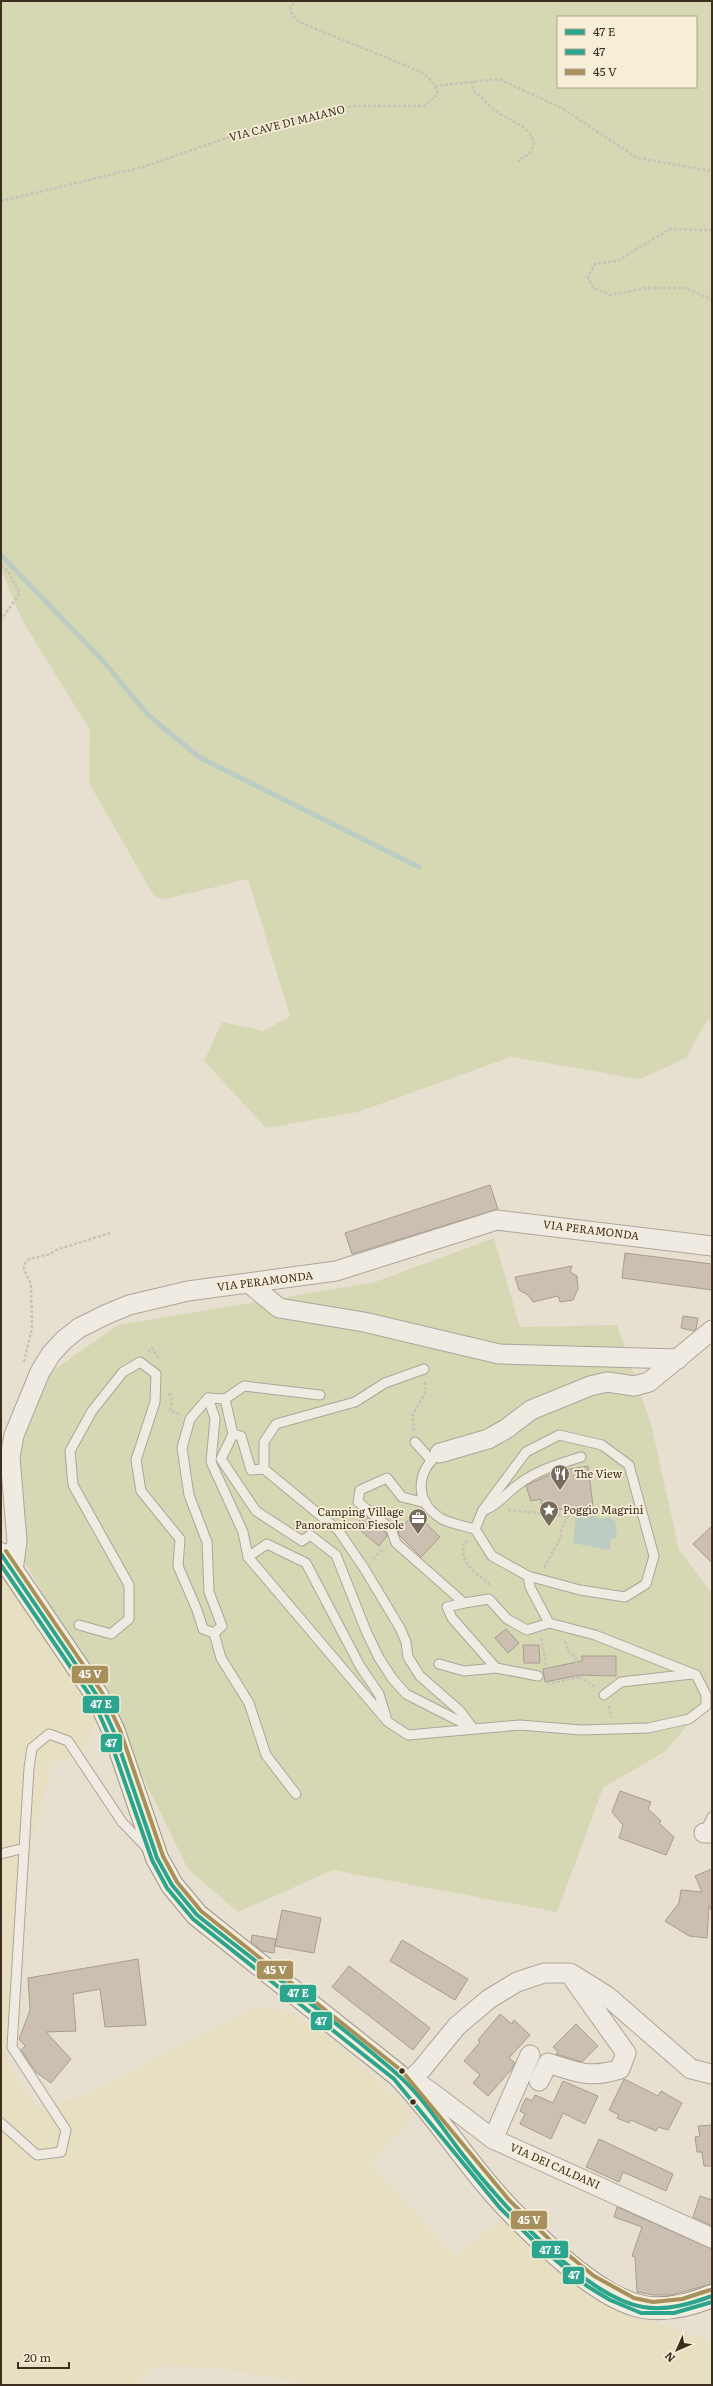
<svg xmlns="http://www.w3.org/2000/svg" width="713" height="2386" viewBox="0 0 713 2386" font-family="Literata,serif">
<style>
.farmland{fill:#e6dfc2}
.green{fill:#d6d7b3;fill-rule:evenodd}
.water{fill:#bcccc2}
.lines{fill:none;stroke-linecap:round;stroke-linejoin:round}
.stream{stroke:#bcccc2;stroke-width:5}
.building{fill:#cbbfb2;stroke:#a89c90}
.lane-casing{stroke:#ada599;stroke-width:11}
.street-casing{stroke:#ada599;stroke-width:21}
.secondary-casing{stroke:#9c958a;stroke-width:24}
.path{stroke:#c8c2b9;stroke-width:2.5;stroke-dasharray:3 2;stroke-linecap:butt}
.lane{stroke:#efebe3;stroke-width:9}
.street{stroke:#efebe3;stroke-width:19}
.secondary{stroke:#efebe3;stroke-width:22}
.bus-1-casing{stroke:#f7eed8;stroke-width:7}
.bus-2-casing{stroke:#f7eed8;stroke-width:7}
.bus-3-casing{stroke:#f7eed8;stroke-width:7}
.bus-1{stroke:#2ba58e;stroke-width:4}
.bus-2{stroke:#2ba58e;stroke-width:4}
.bus-3{stroke:#a8905d;stroke-width:4}
.bus-dot{fill:#3d2e20;stroke:#f7eed8;stroke-width:1.5}
.labels{text-anchor:middle;stroke-width:3.5;stroke-linejoin:round;paint-order:stroke}
.street-label{font-size:11px;fill:#3d2e20;stroke:#f7eed8}
.poi-label{font-size:11px;fill:#3d2e20;stroke:#f7eed8;text-anchor:start}
.line-badge{stroke:#f7eed8;stroke-width:1.5}
.badge-label{font-size:11px;text-anchor:middle;font-weight:bold;fill:#fff}
</style>
<rect width="100%" height="100%" fill="#e7e0d1"/>
<polygon class="farmland" points="1,1570 90,1702 96,1725 82,1753 53,1762 32,1842 6,2060 37,2107 80,2097 257,2006 290,2012 336,2042 415,2115 369,2164 455,2255 503,2220 590,2298 633,2317 690,2333 712,2343 712,2385 313,2385 216,2368 155,2366 136,2385 1,2385"/>
<g class="green">
<path d="M 1,1 L 712,1 L 712,1021 L 707,1020 L 686,1058 L 640,1079 L 511,1057 L 358,1112 L 266,1128 L 204,1061 L 222,1022 L 264,1031 L 290,1016 L 248,879 L 166,899 L 154,896 L 89,783 L 90,730 L 23,622 L 1,569 ZM 558,17 L 696,17 L 696,87 L 558,87 Z"/>
<polygon points="494,1238 520,1327 617,1325 651,1424 679,1550 712,1593 712,1695 698,1714 664,1752 603,1788 557,1912 333,1870 238,1912 188,1869 104,1698 24,1561 17,1455 52,1371 118,1325 372,1283"/>
</g>
<polygon class="water" points="593,1512 599,1519 609,1517 615,1521 617,1536 610,1541 610,1550 573,1543 576,1515"/>
<g class="lines">
<polyline class="stream" points="1,555 103,661 148,715 199,757 419,867"/>
</g>
<g class="building">
<polygon points="490,1185 498,1209 352,1254 345,1233"/>
<polygon points="625,1253 712,1264 712,1290 622,1278"/>
<polygon points="572,1266 570,1272 577,1276 578,1289 573,1300 560,1302 558,1296 533,1302 528,1295 519,1290 515,1277"/>
<polygon points="683,1316 698,1318 696,1329 694,1331 681,1328"/>
<polygon points="588,1466 593,1506 542,1511 541,1499 531,1501 526,1486 529,1484 558,1471"/>
<polygon points="416,1513 440,1537 421,1557 399,1535 398,1530"/>
<polygon points="364,1515 386,1533 387,1536 379,1546 355,1526"/>
<polygon points="712,1526 712,1563 693,1544"/>
<polygon points="506,1629 519,1643 508,1653 495,1638"/>
<polygon points="523,1645 539,1645 540,1663 524,1663"/>
<polygon points="582,1656 616,1656 616,1676 579,1675 545,1682 543,1669 582,1661"/>
<polygon points="620,1791 651,1802 648,1809 661,1821 659,1823 674,1837 666,1855 619,1838 623,1825 612,1812"/>
<polygon points="712,1869 712,1912 709,1905 707,1938 689,1936 665,1921 679,1903 681,1890 702,1892 695,1876"/>
<polygon points="282,1910 321,1918 314,1953 275,1946 274,1953 262,1951 251,1942 252,1935 276,1939 275,1946"/>
<polygon points="402,1940 468,1979 455,2000 390,1961"/>
<polygon points="138,1959 146,2025 105,2027 100,1989 73,1994 76,2031 46,2032 71,2059 51,2083 36,2072 21,2050 25,2046 19,2039 30,2010 28,1978"/>
<polygon points="349,1966 430,2028 413,2050 332,1987"/>
<polygon points="500,2014 512,2024 514,2020 530,2035 509,2058 515,2063 511,2070 488,2096 473,2083 480,2075 464,2061 480,2042 478,2040"/>
<polygon points="576,2024 598,2046 582,2062 556,2054 558,2052 553,2047"/>
<polygon points="624,2079 658,2096 661,2091 682,2103 668,2130 658,2127 656,2131 631,2120 629,2123 617,2118 619,2115 609,2110"/>
<polygon points="563,2081 598,2096 585,2124 563,2113 551,2139 520,2124 525,2114 520,2111 526,2098 532,2101 535,2095 553,2103"/>
<polygon points="712,2125 712,2166 704,2166 702,2152 697,2152 695,2137 700,2136 698,2126"/>
<polygon points="599,2139 673,2174 666,2191 623,2172 619,2182 586,2167"/>
<polygon points="700,2196 712,2200 712,2226 693,2217"/>
<polygon points="617,2207 712,2249 712,2284 671,2295 653,2295 637,2292 635,2257 632,2256 642,2227 614,2217"/>
</g>
<g class="lines">
<defs>
<g id="lane">
<polyline points="208,1398 225,1399 233,1434 241,1436 251,1470 264,1469 338,1530 364,1568 400,1628 406,1642 408,1657 420,1676 460,1711 472,1727"/>
<polyline points="225,1399 244,1386 320,1395"/>
<polyline points="233,1434 221,1459 256,1511 302,1541 310,1535 336,1555 366,1631 379,1658 392,1678 406,1694 469,1726"/>
<polyline points="415,1442 431,1460"/>
<path d="M 440,1453 C 415,1472 414,1502 442,1519 C 452,1524 464,1526 475,1529 L 492,1556 L 528,1576 L 580,1590 L 625,1597 L 646,1584 L 654,1556 L 629,1465 L 602,1445 L 559,1435 L 526,1452 L 483,1510 L 475,1529"/>
<polyline points="264,1469 264,1442 276,1424 355,1402 385,1383 424,1369"/>
<polyline points="426,1503 402,1497 387,1478 360,1490 358,1502 391,1529 396,1543 464,1603 489,1599 507,1619 527,1630 549,1623"/>
<path d="M 485,1510 C 504,1501 504,1494 519,1484 C 537,1470 559,1464 581,1457"/>
<polyline points="248,1557 267,1544 306,1563 360,1666 379,1694 386,1717"/>
<polyline points="464,1603 447,1607 452,1618 496,1668 538,1676"/>
<polyline points="79,1625 111,1634 129,1619 129,1585 73,1485 70,1451 92,1411 123,1372 140,1362 156,1374 155,1402 136,1460 141,1491 180,1539 178,1566 197,1610 203,1629 214,1633"/>
<polyline points="439,1664 464,1671 496,1668"/>
<polyline points="604,1695 621,1682 692,1674"/>
<polyline points="296,1794 266,1755 249,1703 221,1658 214,1633 222,1626 209,1592 207,1542 189,1495 182,1448 190,1419 208,1398 215,1418 211,1462 243,1532 248,1557 388,1722 408,1735 520,1725 581,1730 648,1728 689,1719 706,1706 706,1695 696,1675 595,1635 549,1623 530,1587 528,1576"/>
<polyline points="704,1833 712,1817"/>
<polyline points="1,1854 24,1848"/>
<polyline points="1,2123 37,2155 61,2152 66,2130 12,2047 29,1768 32,1748 49,1734 68,1741 122,1822 147,1848"/>
</g>
<g id="street">
<polyline points="250,1284 279,1308 364,1322 499,1354 678,1359"/>
<polyline points="440,1453 488,1439 506,1429 531,1410 590,1386 607,1382 634,1386 649,1382 712,1330"/>
<polyline points="13,1571 17,1541 10,1457 14,1435 40,1372 51,1354 64,1340 79,1328 105,1315 129,1305 188,1291 336,1271 497,1220 712,1246"/>
<polyline points="704,1833 712,1833"/>
<path d="M 539,2081 L 548,2063 C 577,2072 589,2079 620,2069 L 626,2053 L 574,1980"/>
<polyline points="407,2083 421,2070 457,2026 489,1999 517,1982 544,1973 570,1973 607,1996 691,2069 712,2074"/>
<polyline points="407,2083 422,2086 431,2092 493,2139 712,2238"/>
<polyline points="493,2139 530,2055"/>
</g>
<path id="secondary" d="M 1,1554 L 98,1697 L 114,1732 L 157,1858 L 172,1885 L 197,1915 L 398,2075 C 426,2103 448,2136 473,2167 C 505,2209 582,2287 632,2304 C 658,2313 688,2306 712,2296"/>
</defs>
<use href="#lane" class="lane-casing"/>
<use href="#street" class="street-casing"/>
<use href="#secondary" class="secondary-casing"/>
<g class="path">
<path d="M 473,81 L 473,90 C 482,97 488,106 497,112 C 508,120 541,130 532,150 C 529,156 522,157 518,162"/>
<polyline points="435,86 499,79 562,108 637,158 712,171"/>
<path d="M 1,201 L 143,167 L 249,130 L 334,109 L 357,106 L 424,106 L 438,94 C 434,83 429,77 419,71 L 299,22 L 292,15 L 290,7 L 296,1"/>
<polyline points="712,230 670,229 617,261 595,264 588,277 593,288 610,295 646,288 686,288 712,300"/>
<polyline points="1,565 8,571 20,593 1,620"/>
<polyline points="148,1352 152,1348 159,1359"/>
<polyline points="24,1362 32,1328 31,1284 24,1269 25,1263 29,1259 50,1254 56,1250 110,1233"/>
<polyline points="169,1393 172,1399 170,1410 179,1414"/>
<polyline points="414,1431 412,1416 426,1391 425,1382"/>
<polyline points="508,1510 568,1516 561,1529 561,1537 544,1568"/>
<path d="M 468,1542 L 465,1541 C 457,1563 476,1572 490,1585 L 490,1587"/>
<polyline points="373,1559 382,1549 384,1551"/>
<polyline points="541,1638 547,1668"/>
<polyline points="565,1641 568,1651 576,1658 580,1677 595,1687"/>
<polyline points="547,1684 580,1677"/>
<polyline points="609,1706 611,1717"/>
</g>
<use href="#lane" class="lane"/>
<use href="#street" class="street"/>
<use href="#secondary" class="secondary"/>
<defs>
<path id="bus-1" d="M 1,1554 L 98,1697 L 114,1732 L 157,1858 L 172,1885 L 197,1915 C 263,1968 334,2019 397,2074 C 423,2097 442,2128 463,2155 C 499,2201 584,2297 643,2307 C 667,2311 690,2304 712,2296"/>
<polyline id="bus-2" points="1,1565 93,1700 108,1734 152,1860 167,1888 193,1919 394,2079 500,2208 542,2249 587,2286 610,2300 641,2313 674,2313 712,2302"/>
<polyline id="bus-3" points="6,1551 103,1694 120,1730 163,1856 177,1882 201,1911 402,2071 509,2200 550,2240 594,2276 634,2298 653,2302 682,2299 710,2290"/>
</defs>
<use href="#bus-1" class="bus-1-casing"/>
<use href="#bus-2" class="bus-2-casing"/>
<use href="#bus-3" class="bus-3-casing"/>
<use href="#bus-1" class="bus-1"/>
<use href="#bus-2" class="bus-2"/>
<use href="#bus-3" class="bus-3"/>
</g>
<defs>
<symbol id="restaurant-pin" viewBox="-11 -11 22 30"><path d="M0 17L-7.5 6A9.5 9.5 0 1 1 7.5 6Z" fill="#786c5e" stroke="#f7eed8"/><path d="M-5-6h1v4h1v-4h1v4h1v-4h1v5L-1.5 .5V6h-2V.5L-5-1ZM5-6V6H3V1.5H1.5Q1.5-4 5-6Z" fill="#fff"/></symbol>
<symbol id="sight-pin" viewBox="-11 -11 22 30"><path d="M0 17L-7.5 6A9.5 9.5 0 1 1 7.5 6Z" fill="#786c5e" stroke="#f7eed8"/><path d="M0-6L1.8-2.2L6-1.7L2.9 1.2L3.7 5.4L0 3.3L-3.7 5.4L-2.9 1.2L-6-1.7L-1.8-2.2Z" fill="#fff"/></symbol>
<symbol id="office-pin" viewBox="-11 -11 22 30"><path d="M0 17L-7.5 6A9.5 9.5 0 1 1 7.5 6Z" fill="#786c5e" stroke="#f7eed8"/><path d="M-6-3h4V-5.5h4V-3h4V5H-6ZM-1-4.5V-3h2v-1.5ZM-6 0V1H6V0Z" fill="#fff"/></symbol>
</defs>
<g fill-rule="evenodd">
<use href="#restaurant-pin" x="549" y="1463" width="22" height="30"/>
<use href="#sight-pin" x="538" y="1499" width="22" height="30"/>
<use href="#office-pin" x="407" y="1507" width="22" height="30"/>
</g>
<g class="bus-dot">
<circle cx="402" cy="2071" r="3.5"/>
<circle cx="413" cy="2102" r="3.5"/>
</g>
<g class="labels">
<g class="street-label">
<text transform="translate(287 123) rotate(-14)" y="4">VIA CAVE DI MAIANO</text>
<text transform="translate(591 1230) rotate(7)" y="4">VIA PERAMONDA</text>
<text transform="translate(265 1281) rotate(-7)" y="4">VIA PERAMONDA</text>
<text transform="translate(555 2166) rotate(24)" y="4">VIA DEI CALDANI</text>
</g>
<g class="poi-label">
<text x="574" y="1478">The View</text>
<text x="563" y="1514">Poggio Magrini</text>
<text x="404" y="1516" text-anchor="end">Camping Village<tspan x="404" dy="13">Panoramicon Fiesole</tspan></text>
</g>
</g>
<g class="line-badge">
<rect x="71" y="1665" width="38" height="19" rx="4" fill="#a8905d"/>
<rect x="82" y="1695" width="38" height="19" rx="4" fill="#2ba58e"/>
<rect x="100" y="1733" width="23" height="20" rx="4" fill="#2ba58e"/>
<rect x="256" y="1960" width="38" height="20" rx="4" fill="#a8905d"/>
<rect x="279" y="1984" width="38" height="19" rx="4" fill="#2ba58e"/>
<rect x="310" y="2011" width="23" height="20" rx="4" fill="#2ba58e"/>
<rect x="510" y="2210" width="38" height="20" rx="4" fill="#a8905d"/>
<rect x="531" y="2240" width="38" height="19" rx="4" fill="#2ba58e"/>
<rect x="562" y="2266" width="23" height="19" rx="4" fill="#2ba58e"/>
</g>
<g class="badge-label">
<text x="90" y="1678">45 V</text>
<text x="101" y="1708">47 E</text>
<text x="111" y="1747">47</text>
<text x="275" y="1974">45 V</text>
<text x="298" y="1997">47 E</text>
<text x="321" y="2025">47</text>
<text x="529" y="2224">45 V</text>
<text x="550" y="2254">47 E</text>
<text x="574" y="2279">47</text>
</g>
<rect width="713" height="2386" fill="none" stroke="#3d2e20" stroke-width="4"/>
<rect x="557" y="16" width="140" height="72" fill="#f7eed8" stroke="#ada18e"/>
<rect x="565" y="29" width="20" height="6" fill="#2ba58e" stroke="#ada18e"/>
<text x="593" y="36" font-size="12" fill="#3d2e20">47 E</text>
<rect x="565" y="49" width="20" height="6" fill="#2ba58e" stroke="#ada18e"/>
<text x="593" y="56" font-size="12" fill="#3d2e20">47</text>
<rect x="565" y="69" width="20" height="6" fill="#a8905d" stroke="#ada18e"/>
<text x="593" y="76" font-size="12" fill="#3d2e20">45 V</text>
<g transform="translate(677 2350) rotate(225)" stroke="#f7eed8" stroke-width="3" paint-order="stroke">
<path d="M0-3L7 15L0 10L-7 15Z" fill="#3d2e20"/>
<text y="-6" font-size="11" font-weight="bold" text-anchor="middle" fill="#3d2e20">N</text>
</g>
<path d="M18 2362v6h51v-6" fill="none" stroke="#3d2e20" stroke-width="2"/>
<text x="24" y="2362" font-size="12" fill="#3d2e20" stroke="#f7eed8" stroke-width="3" paint-order="stroke">20 m</text>
</svg>
